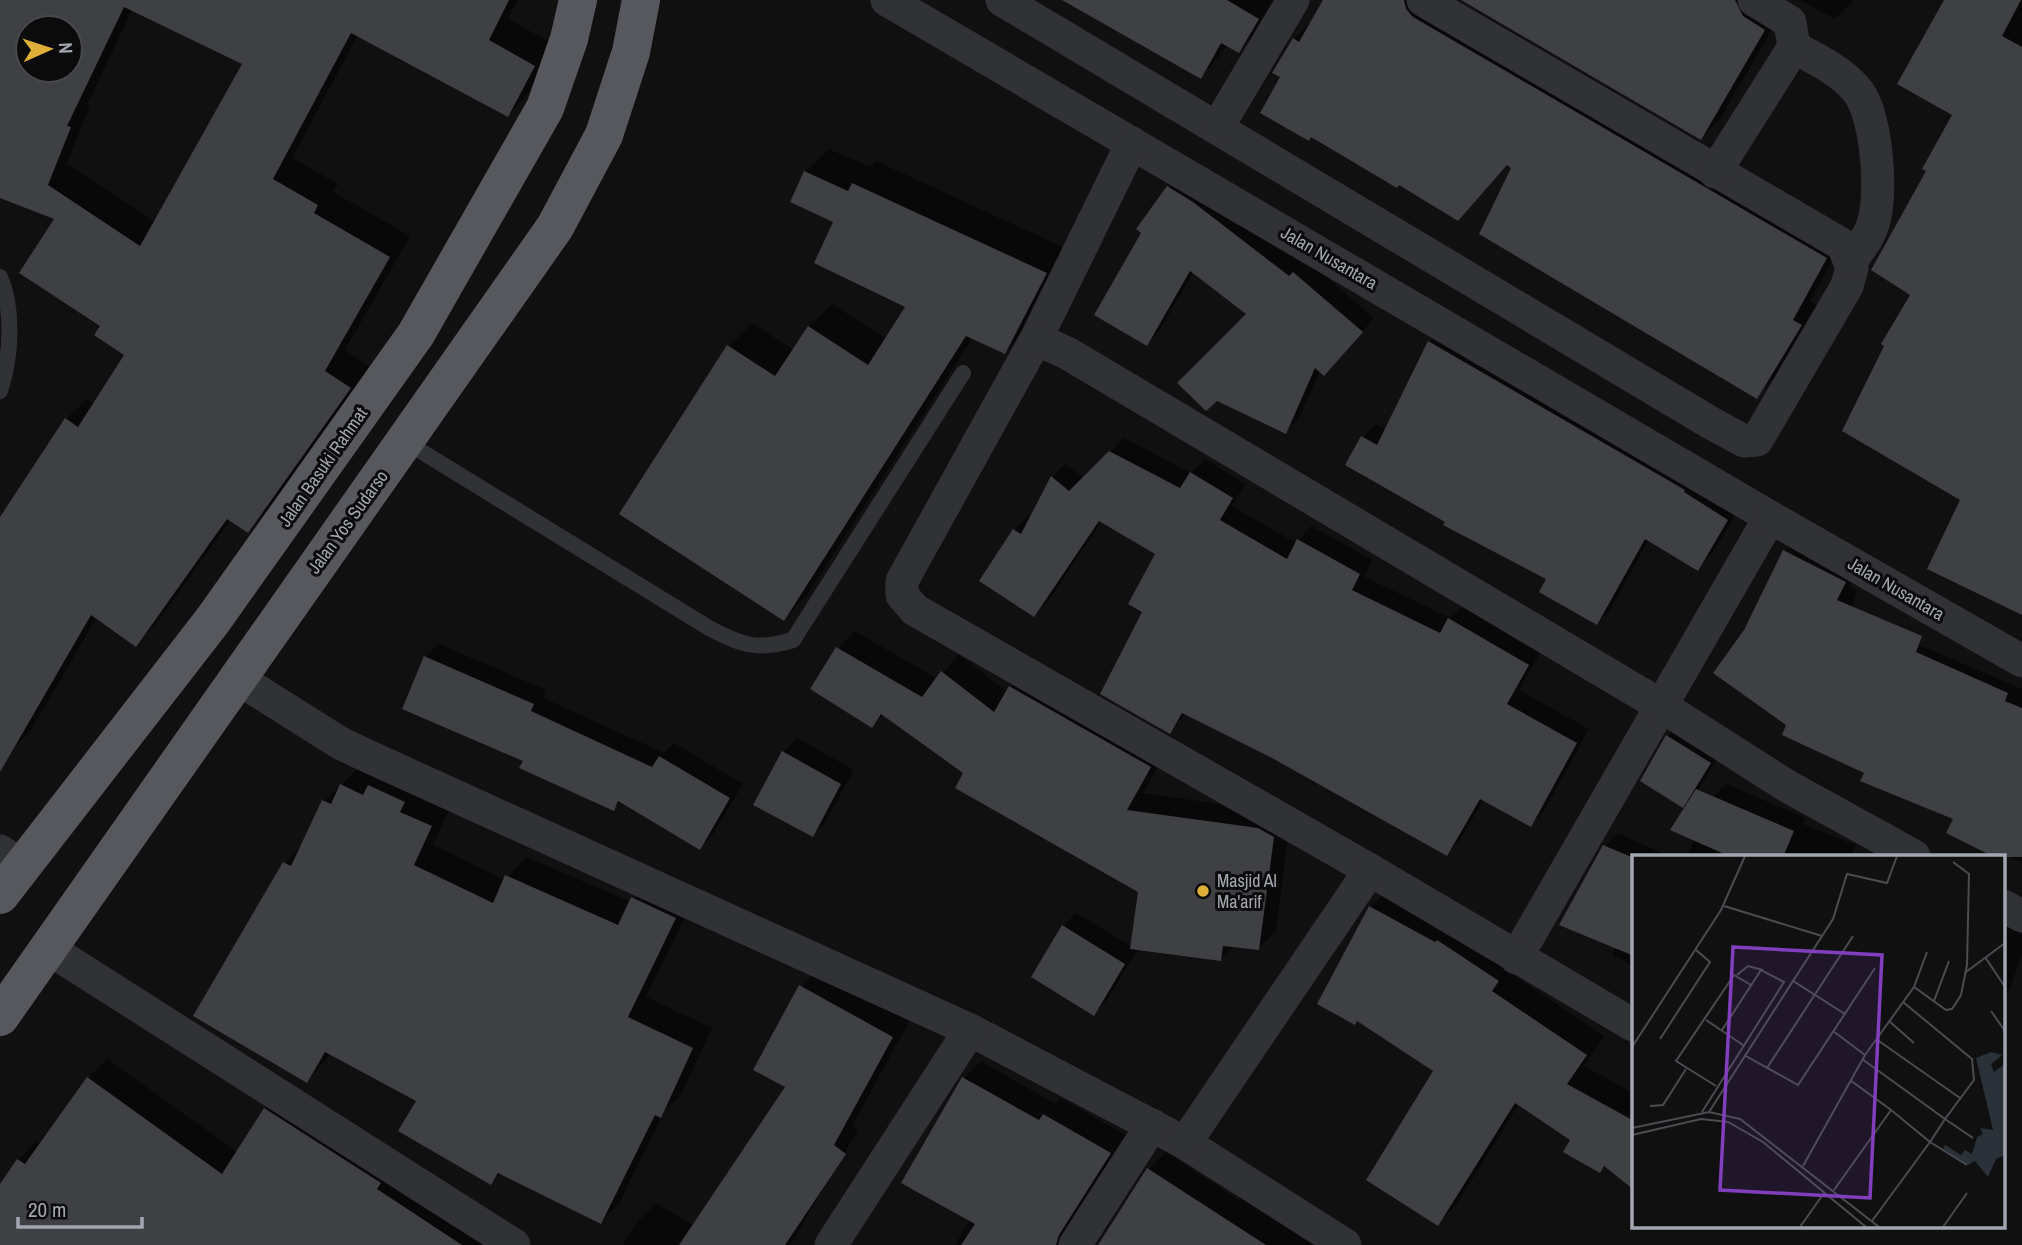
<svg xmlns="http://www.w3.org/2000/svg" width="2022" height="1245" viewBox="0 0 2022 1245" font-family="'Archivo Narrow',sans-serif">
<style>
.shadow{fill:#0007;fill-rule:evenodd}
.building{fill:#3f4044;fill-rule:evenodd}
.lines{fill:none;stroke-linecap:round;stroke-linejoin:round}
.service{stroke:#313236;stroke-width:16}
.minor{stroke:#313236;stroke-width:33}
.trunk{stroke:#56585d;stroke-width:38}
.poi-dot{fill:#dfaf3a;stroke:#0b0b0c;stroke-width:2.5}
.labels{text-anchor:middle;stroke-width:6;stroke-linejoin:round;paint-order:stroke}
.street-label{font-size:18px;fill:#a2a6b0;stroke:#0b0b0c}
.poi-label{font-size:18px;fill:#a2a6b0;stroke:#0b0b0c;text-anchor:start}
.inset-road{fill:none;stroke:#4a4c51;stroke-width:2}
.view{fill:#813ebd;fill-opacity:0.15;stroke:#813ebd;stroke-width:3.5}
.inset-edge{fill:none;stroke:#a2a6b0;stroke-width:3.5}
</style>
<rect width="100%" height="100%" fill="#101011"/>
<g class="shadow">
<path d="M 0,0 L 518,0 L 508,19 L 555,45 L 528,94 L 508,115 L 358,35 L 292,158 L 338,184 L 333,192 L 410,236 L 345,350 L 370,367 L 268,510 L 248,531 L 231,519 L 156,624 L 135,645 L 97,617 L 31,730 L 11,751 L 0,745 L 0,520 L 66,419 L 87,399 L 95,404 L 127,354 L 102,325 L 57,218 L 0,196 ZM 132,10 L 244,63 L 156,222 L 67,164 L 90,106 L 87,105 ZM 28,28 L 70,28 L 70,70 L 28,70 Z"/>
<polygon points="1065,0 1278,0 1261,28 1239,51 1228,45 1201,77"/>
<polygon points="1327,0 1436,0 1845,238 1810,301 1819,306 1775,377 1756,396 1508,164 1458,219 1282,77 1294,39 1313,20"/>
<polygon points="1465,0 1770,0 1783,10 1720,119 1701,138"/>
<polygon points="1799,0 1854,0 1835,19"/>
<polygon points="1946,0 2022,0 2022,614 1963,499 1913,294 1928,170 1955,114"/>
<polygon points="829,149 870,167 876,161 1069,250 1028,329 1005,352 973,337 807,595 784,619 729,346 752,323 794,350 809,327 832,304 887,339 908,306 836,222 805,172"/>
<polygon points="1182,174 1206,189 1303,264 1307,260 1374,318 1337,361 1320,370 1299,418 1286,431 1249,314 1194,271 1159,331 1146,344 1169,188"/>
<polygon points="1442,329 1740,507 1711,555 1697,569 1649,539 1610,610 1597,623 1549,579 1347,464 1363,437 1376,424 1387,430 1429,342"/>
<polygon points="1124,438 1191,473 1205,459 1245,484 1232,506 1296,543 1311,526 1372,560 1365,577 1450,618 1463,605 1541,651 1519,690 1589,729 1544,811 1530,825 1484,799 1460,840 1446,853 1272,757 1186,713 1170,731 1144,611 1157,554 1102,521 1048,602 1034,615 981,580 1015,530 1028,516 1031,519 1052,477 1065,464 1084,478"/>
<polygon points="1798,538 1858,569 1849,586 1857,590 1850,615 2022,689 2022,863 1950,829 1955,818 1866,772 1789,724 1745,631 1785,552"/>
<polygon points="855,631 937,679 959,655 1008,692 1028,670 1167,750 1143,793 1276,812 1290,820 1276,931 1259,948 1234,946 1220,959 1139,948 1107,1000 1093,1013 1063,927 1076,913 1132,947 1140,891 884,714 872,726 838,648"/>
<polygon points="439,644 546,690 543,698 664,753 674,743 743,784 713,834 700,848 622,801 613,809 425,657"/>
<polygon points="1681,723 1723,749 1697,792 1683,806 1668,736"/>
<polygon points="797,738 854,770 826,821 812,835 783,752"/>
<polygon points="361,766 450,807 433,845 505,880 526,857 631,902 652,879 694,898 646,997 712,1028 680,1096 665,1110 620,1202 601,1222 502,1172 491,1183 418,1101 331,1053 307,1081 285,863 303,845 324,801"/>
<polygon points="1726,784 1806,818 1803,824 1855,845 1851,856 1735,856 1728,853 1726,856 1687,856 1713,797"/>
<polygon points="1618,833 1668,856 1633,856 1633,966 1612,955 1616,947 1604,847"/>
<polygon points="1389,889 1454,925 1509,972 1604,1036 1584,1066 1633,1093 1633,1188 1605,1165 1600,1171 1572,1139 1519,1104 1456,1205 1438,1223 1435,1071 1358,1020 1319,1003 1371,907"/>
<polygon points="2003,909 2022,917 2022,955 2003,1007"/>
<polygon points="820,967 911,1018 852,1126 858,1130 790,1245 623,1245 637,1222 656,1203 694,1226 787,1087 801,987"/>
<polygon points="107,1059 237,1152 265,1110 284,1091 490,1245 0,1245 0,1187 18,1160 37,1141 41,1144 88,1078"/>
<polygon points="981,1061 1055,1104 1061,1098 1127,1136 1082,1245 955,1245 970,1219 964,1078"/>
<polygon points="1166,1152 1239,1200 1243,1196 1319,1245 1099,1245 1149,1169"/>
</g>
<g class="building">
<path d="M 0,0 L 509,0 L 489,40 L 535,66 L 508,117 L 351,33 L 273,179 L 318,205 L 314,213 L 390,257 L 325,371 L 351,388 L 248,533 L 227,519 L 136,647 L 91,615 L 0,772 L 0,517 L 65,418 L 78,427 L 124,355 L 94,335 L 100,326 L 19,273 L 54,219 L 0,198 ZM 124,7 L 242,64 L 140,246 L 48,185 L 71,127 L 67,126 ZM 28,28 L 70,28 L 70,70 L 28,70 Z"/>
<polygon points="1062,0 1227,0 1259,19 1239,53 1221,43 1201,79"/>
<polygon points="1323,0 1404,0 1406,9 1413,17 1827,258 1793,320 1802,325 1757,399 1479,234 1511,168 1507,165 1458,221 1399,185 1397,188 1311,137 1309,141 1260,113 1280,77 1272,73 1293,38 1299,42"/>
<polygon points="1461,0 1735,0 1743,16 1765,30 1701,140"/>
<polygon points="1944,0 2021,0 2002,36 2022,47 2022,615 1927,569 1960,500 1842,431 1884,346 1881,344 1910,295 1871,270 1926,171 1922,169 1952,115 1897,84"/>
<polygon points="804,171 848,191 852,183 1047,273 1005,354 966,336 784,621 619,514 727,345 775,376 808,326 868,365 905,307 814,263 833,222 790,202"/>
<polygon points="1167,186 1193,202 1289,276 1293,272 1363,332 1324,376 1315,368 1286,434 1217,401 1206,411 1177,383 1246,314 1190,271 1147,346 1094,315 1141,233 1136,229"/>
<polygon points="1428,341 1685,490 1684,492 1728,520 1698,571 1645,539 1597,625 1539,592 1546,579 1443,525 1445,522 1345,465 1361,436 1377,445"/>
<polygon points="1109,451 1180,488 1190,472 1233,498 1220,520 1287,559 1297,539 1360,574 1352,590 1440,633 1448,618 1529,665 1507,704 1577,743 1531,827 1480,799 1447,856 1272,758 1182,713 1170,734 1100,694 1142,612 1128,604 1155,554 1099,521 1034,617 979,581 1013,529 1021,534 1051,476 1069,491"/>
<polygon points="1783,550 1846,582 1837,600 1922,636 1916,652 2008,693 2005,701 2022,708 2022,857 1994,857 1946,833 1953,819 1860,781 1864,773 1782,735 1786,725 1713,673 1744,630"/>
<polygon points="836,647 922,697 941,671 994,712 1009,686 1151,767 1127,810 1258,828 1274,837 1259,950 1223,946 1221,961 1130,949 1138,892 955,788 963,773 881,714 872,728 810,689"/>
<polygon points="424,656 534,704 531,711 652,767 659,756 730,798 700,850 618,801 614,811 519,768 523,761 402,709"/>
<polygon points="1666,735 1711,763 1683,808 1640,781"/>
<polygon points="782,751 841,784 813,837 753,805"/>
<polygon points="340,784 363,795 368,785 405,802 400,812 432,826 414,865 493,903 505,875 618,925 631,897 676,918 628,1017 693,1048 661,1118 655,1115 601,1224 498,1173 491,1185 398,1131 416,1101 325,1052 307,1083 193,1016 283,862 291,866 322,800 331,804"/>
<polygon points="1696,789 1794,831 1783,857 1731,857 1670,830"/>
<polygon points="1603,845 1634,858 1634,956 1559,925"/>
<polygon points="1369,906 1435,942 1437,940 1499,981 1492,991 1587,1055 1567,1084 1634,1121 1634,1190 1604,1166 1600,1173 1563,1152 1570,1140 1515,1103 1438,1226 1366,1180 1433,1071 1357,1021 1355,1025 1317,1004"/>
<polygon points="1062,925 1125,964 1094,1016 1031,977"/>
<polygon points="799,985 893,1037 834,1145 846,1154 785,1245 679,1245 785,1087 753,1070"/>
<polygon points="87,1077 222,1174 264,1108 381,1183 377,1189 462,1245 0,1245 0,1184 17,1159 25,1164"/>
<polygon points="962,1077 1039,1120 1043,1114 1111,1153 1059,1235 1056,1245 961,1245 975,1224 901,1183"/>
<polygon points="1147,1168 1266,1245 1098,1245"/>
</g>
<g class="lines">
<g class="service">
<path d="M 0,277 C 14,309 11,358 0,391"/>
<path d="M 406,442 L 709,628 C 741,645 757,651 793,640 L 963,373"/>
</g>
<g class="minor">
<polyline points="887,0 1770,517 1516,958"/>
<polyline points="1002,0 1711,423 1744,441 1757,440 1847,286 1852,268 1843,245 1423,0"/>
<path d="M 1794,47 C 1815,59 1840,70 1856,89 C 1877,112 1883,195 1873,224 C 1869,238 1859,249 1851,261"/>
<polyline points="1217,128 1293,0"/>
<polyline points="1132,143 1036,339 902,581 902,595 915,610 1370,870 1633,1025"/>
<polyline points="1715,172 1794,47 1790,22 1754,0"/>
<polyline points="1036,339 1067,353 1660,705 1787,786 1914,856"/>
<polyline points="1770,517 2022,661"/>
<polyline points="237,678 340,743 363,754 970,1030 1185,1143 1345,1245"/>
<polyline points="0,851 21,865"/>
<polyline points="2003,906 2022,916"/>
<polyline points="49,949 514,1245"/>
<polyline points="1185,1143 1370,870"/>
<polyline points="831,1245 970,1030"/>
<polyline points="1075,1245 1152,1125"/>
</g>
<g class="trunk">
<polyline points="0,895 213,620 416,334 545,108 569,39 578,0"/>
<polyline points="0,1017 555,227 604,135 631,52 641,0"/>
</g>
</g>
<circle class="poi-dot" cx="1203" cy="891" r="7"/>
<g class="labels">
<g class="street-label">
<text transform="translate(1329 258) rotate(30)" y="6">Jalan Nusantara</text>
<text transform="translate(323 467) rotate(-55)" y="6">Jalan Basuki Rahmat</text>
<text transform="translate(348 522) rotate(-54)" y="6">Jalan Yos Sudarso</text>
<text transform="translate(1896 589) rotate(30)" y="6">Jalan Nusantara</text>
</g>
<g class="poi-label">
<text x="1217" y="887">Masjid Al<tspan x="1217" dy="21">Ma'arif</tspan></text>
</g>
</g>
<g transform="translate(1632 855)">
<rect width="373" height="373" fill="#101011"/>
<path d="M 359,197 L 370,200 L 359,209 L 362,217 L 373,209 L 373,300 L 364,304 L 356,322 L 343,306 L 336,310 L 311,294 L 313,290 L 329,300 L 333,295 L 340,299 L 345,282 L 351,279 L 348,273 L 361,275 L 344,203 Z" fill="#2b3138"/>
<path class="inset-road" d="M 92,51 L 190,81M 353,102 L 373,132M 334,117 L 373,88M 105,120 L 116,111 L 131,115M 161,126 L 201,64 L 215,19 L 255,28 L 265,1M 282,132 L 295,97M 302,146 L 317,106M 271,147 L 340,204 L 342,225 L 313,264 L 341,283M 359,156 L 373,176M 74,165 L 111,190M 257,166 L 282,188M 201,176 L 233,200M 28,184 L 78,107 L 64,95M 244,184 L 328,243M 0,192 L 89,55 L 113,1M 112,200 L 166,230 L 243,113M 230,204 L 313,264 L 298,287 L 259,255M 135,213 L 221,81M 84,231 L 44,206 L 102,120 L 119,130M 18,251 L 31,250 L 54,214M 70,257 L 152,127 L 129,115 L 90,175M 77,257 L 161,126 L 213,159M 0,273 L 77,257 L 108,264 L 247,372M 0,280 L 69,264 L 96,267 L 131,287 L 234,372M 171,311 L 233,200 L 282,132 L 314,155 L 320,154 L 329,140 L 335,110 L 337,19 L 321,7M 202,335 L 259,255 L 218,225M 240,366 L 298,287 L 335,310M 168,372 L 192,338M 311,372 L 335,338"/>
<path class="view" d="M 101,92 L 250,100 L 238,343 L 88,335 Z"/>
<rect width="373" height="373" class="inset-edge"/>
</g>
<g transform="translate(49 49) rotate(87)"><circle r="33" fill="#0b0b0c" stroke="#47494e" stroke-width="2"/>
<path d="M0-5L12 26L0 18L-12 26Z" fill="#dfaf3a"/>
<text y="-10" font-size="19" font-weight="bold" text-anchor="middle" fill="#a2a6b0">N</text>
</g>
<path d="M18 1217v10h124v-10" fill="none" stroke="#a2a6b0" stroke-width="3.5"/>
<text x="28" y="1217" font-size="21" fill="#a2a6b0" stroke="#0b0b0c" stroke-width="5" paint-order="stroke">20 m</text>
</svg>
